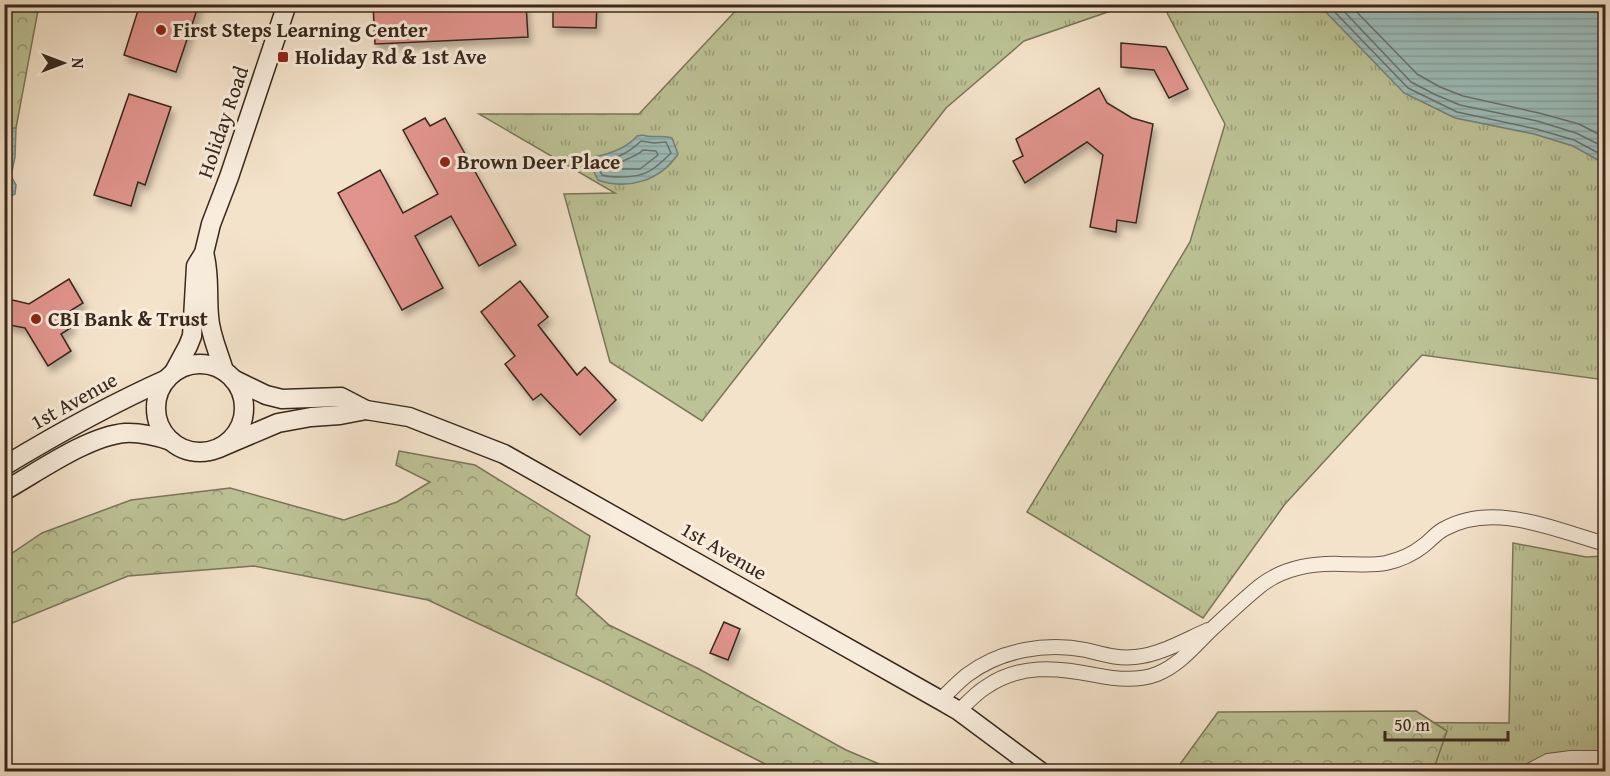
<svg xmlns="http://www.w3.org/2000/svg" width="1610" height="776" viewBox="0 0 1610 776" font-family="'Gentium Book Plus',serif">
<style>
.grass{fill:url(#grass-tufts);stroke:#7a7659;stroke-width:1.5}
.forest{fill:url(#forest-crowns);stroke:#7a7659;stroke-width:1.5}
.water{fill:url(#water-rules);stroke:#74817b;stroke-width:1.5}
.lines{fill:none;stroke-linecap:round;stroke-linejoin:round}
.shore{stroke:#6a726c;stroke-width:1.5}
.building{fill:#e1948d;stroke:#38281c;stroke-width:1.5;filter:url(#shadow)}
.street-casing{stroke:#675748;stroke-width:16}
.secondary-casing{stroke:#38281c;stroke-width:21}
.street{stroke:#f8eddd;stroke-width:14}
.secondary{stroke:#f8eddd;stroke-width:18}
.poi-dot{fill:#8f2418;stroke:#f8eddd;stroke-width:2}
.labels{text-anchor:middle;stroke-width:6;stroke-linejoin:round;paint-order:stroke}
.poi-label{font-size:21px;font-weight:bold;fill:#38281c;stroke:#f8eddd;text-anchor:start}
.street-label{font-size:21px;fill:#38281c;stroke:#f8eddd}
</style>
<defs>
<pattern id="grass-tufts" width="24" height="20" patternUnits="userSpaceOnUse" patternTransform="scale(1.5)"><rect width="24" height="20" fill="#bcc396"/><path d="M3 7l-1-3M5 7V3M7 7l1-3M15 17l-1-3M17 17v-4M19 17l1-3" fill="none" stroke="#9a9e7a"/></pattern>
<pattern id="forest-crowns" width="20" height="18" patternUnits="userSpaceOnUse" patternTransform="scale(1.5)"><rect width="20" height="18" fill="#bcc396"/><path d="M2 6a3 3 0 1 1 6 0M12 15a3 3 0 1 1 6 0" fill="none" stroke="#9a9e7a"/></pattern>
<pattern id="water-rules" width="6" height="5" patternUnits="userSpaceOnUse" patternTransform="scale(1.5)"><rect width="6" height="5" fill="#9cbdbb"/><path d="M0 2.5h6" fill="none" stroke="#87a2a0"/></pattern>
<filter id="shadow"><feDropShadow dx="3.5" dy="6" stdDeviation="3" flood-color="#0004"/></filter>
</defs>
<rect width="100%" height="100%" fill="#f4e3cb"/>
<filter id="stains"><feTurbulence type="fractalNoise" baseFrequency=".00333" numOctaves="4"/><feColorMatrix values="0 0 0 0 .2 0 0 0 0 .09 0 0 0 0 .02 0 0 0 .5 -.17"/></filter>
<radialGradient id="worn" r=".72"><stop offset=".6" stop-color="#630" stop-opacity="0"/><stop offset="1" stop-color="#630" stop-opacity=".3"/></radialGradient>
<g class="grass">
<polygon points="741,5 1128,5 1024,41 946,108 702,421 610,362 564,194 615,193 479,114 639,114"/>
<polygon points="1163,5 1605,5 1605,380 1422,355 1285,504 1203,618 1027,512 1190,242 1225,124"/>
<polygon points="1513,543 1586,557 1605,556 1605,771 1290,772 1299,722 1509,723"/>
</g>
<g class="forest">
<polygon points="5,5 39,5 16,128 5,129"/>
<polygon points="399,451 475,465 590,536 576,595 609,625 699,669 846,750 896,771 779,771 599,680 428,600 254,566 128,576 5,626 5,558 42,533 131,500 230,488 344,520 397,502 430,482 396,465"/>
<polygon points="1416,711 1447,731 1433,771 1175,771 1218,712"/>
</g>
<g class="water">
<polygon points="1319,5 1605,5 1605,164 1573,146 1534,134 1455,118 1404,93"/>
<polygon points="16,128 15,157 11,176 16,185 15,194 5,199 5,129"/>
<path d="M 643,135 C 653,139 663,134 672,138 L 678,154 C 661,180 628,191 598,180 L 593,170 L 594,157 C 609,154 627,148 637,136 Z"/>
</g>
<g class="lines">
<g class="shore">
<polyline points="1327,4 1408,88 1457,112 1536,129 1574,140 1606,157"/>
<polyline points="1337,4 1411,82 1436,95 1460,105 1537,121 1576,133 1606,148"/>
<polyline points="1349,4 1417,74 1440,87 1463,96 1539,113 1579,124 1606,138"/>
<polyline points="4,135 9,138 9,156 5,176 10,186 9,190 4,192"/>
<path d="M 641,141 L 654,143 L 666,142 L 671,153 C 654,170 646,177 621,177 C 614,177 608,177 602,175 L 599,169 L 600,162 C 615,160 631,151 641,141 Z"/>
<path d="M 643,150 L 656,151 L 658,155 L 640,169 L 617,169 L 617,165 C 625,158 635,158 643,150 Z"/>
</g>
</g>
<g class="building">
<polygon points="140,4 199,4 176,72 124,55"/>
<polygon points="373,4 526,4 528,37 375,44"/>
<polygon points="553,4 597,4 596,28 553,27"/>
<polygon points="1121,43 1166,47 1188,89 1169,98 1154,70 1121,67"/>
<polygon points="1099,88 1107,103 1132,118 1153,124 1136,223 1117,220 1116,232 1090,227 1103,155 1087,142 1025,183 1013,161 1023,156 1016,139"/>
<polygon points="129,94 171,107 145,185 138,182 131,206 94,195"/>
<polygon points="425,118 430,126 445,118 516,245 479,266 451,216 415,236 443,288 402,310 338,193 380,170 403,213 438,194 403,130"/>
<polygon points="69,279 83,303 65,314 72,327 61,334 71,351 48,366 25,328 4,324 4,298 29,304"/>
<polygon points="520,281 548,317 538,325 577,375 585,367 616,400 580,435 541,394 533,400 505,364 515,356 481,312"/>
<polygon points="724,622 740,629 728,660 710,653"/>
</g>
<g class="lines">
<defs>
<g id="street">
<path d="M 940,700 C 949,692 958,682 967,675 C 1000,650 1046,642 1086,650 C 1103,654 1117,659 1135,657 C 1160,655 1185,640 1208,630"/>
<path d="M 959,711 C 967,703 976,693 986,687 C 1019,664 1057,667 1095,675 C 1114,679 1139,681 1157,674 C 1181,664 1195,645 1213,628 C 1228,614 1244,599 1260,586 C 1283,568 1313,563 1341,564 C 1357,564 1371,566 1386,563 C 1399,560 1413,554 1423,546 C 1430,541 1436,533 1444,529 C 1494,501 1555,530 1606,544"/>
<polyline points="1527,772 1548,761 1571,758 1606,758"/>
</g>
<g id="secondary">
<path d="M 204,253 C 210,274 207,294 209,316 C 210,335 219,353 224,371"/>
<circle cx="200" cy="408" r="44"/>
<polyline points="174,372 188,346 192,336 196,266 204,253 211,224 229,177 287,4"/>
<polyline points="233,379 266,395 282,399 341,397 366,410"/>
<polyline points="219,448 278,423 311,417 340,415 366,410 409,417 504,454 940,700 959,711 1041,772"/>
<path d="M 4,466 C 57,434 111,404 167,379"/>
<path d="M 4,491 C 38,472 88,436 125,433 C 141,432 156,436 171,441"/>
</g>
</defs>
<use href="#street" class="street-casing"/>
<use href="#secondary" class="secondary-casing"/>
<use href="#street" class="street"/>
<use href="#secondary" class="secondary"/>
</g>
<g class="poi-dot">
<circle cx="161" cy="30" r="6"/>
<rect x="277" y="51" width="12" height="12" rx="3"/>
<circle cx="445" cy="162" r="6"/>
<circle cx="36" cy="319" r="6"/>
</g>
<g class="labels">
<g class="poi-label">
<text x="173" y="37">First Steps Learning Center</text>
<text x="295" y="64">Holiday Rd &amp; 1st Ave</text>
<text x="457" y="169">Brown Deer Place</text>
<text x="48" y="326">CBI Bank &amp; Trust</text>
</g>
<g class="street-label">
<text transform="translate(223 122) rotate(-71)" y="7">Holiday Road</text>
<text transform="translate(74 401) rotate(-29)" y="7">1st Avenue</text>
<text transform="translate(724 551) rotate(30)" y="7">1st Avenue</text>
</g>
</g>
<rect width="1610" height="776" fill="none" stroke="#f4e3cb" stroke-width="24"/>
<rect x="6" y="6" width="1598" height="764" fill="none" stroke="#38281c" stroke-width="3"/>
<rect x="12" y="12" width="1586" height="752" fill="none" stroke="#38281c" stroke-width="1.5"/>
<g transform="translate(63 63) rotate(90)" stroke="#f8eddd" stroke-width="4.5" paint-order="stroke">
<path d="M0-4.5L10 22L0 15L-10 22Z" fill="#38281c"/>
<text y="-9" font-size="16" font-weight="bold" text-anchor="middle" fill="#38281c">N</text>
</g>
<path d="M1385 731v9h123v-9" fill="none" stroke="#38281c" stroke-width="3"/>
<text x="1394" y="731" font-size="18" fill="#38281c" stroke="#f8eddd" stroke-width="4.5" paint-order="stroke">50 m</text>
<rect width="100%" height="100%" filter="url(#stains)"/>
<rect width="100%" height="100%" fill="url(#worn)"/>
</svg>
